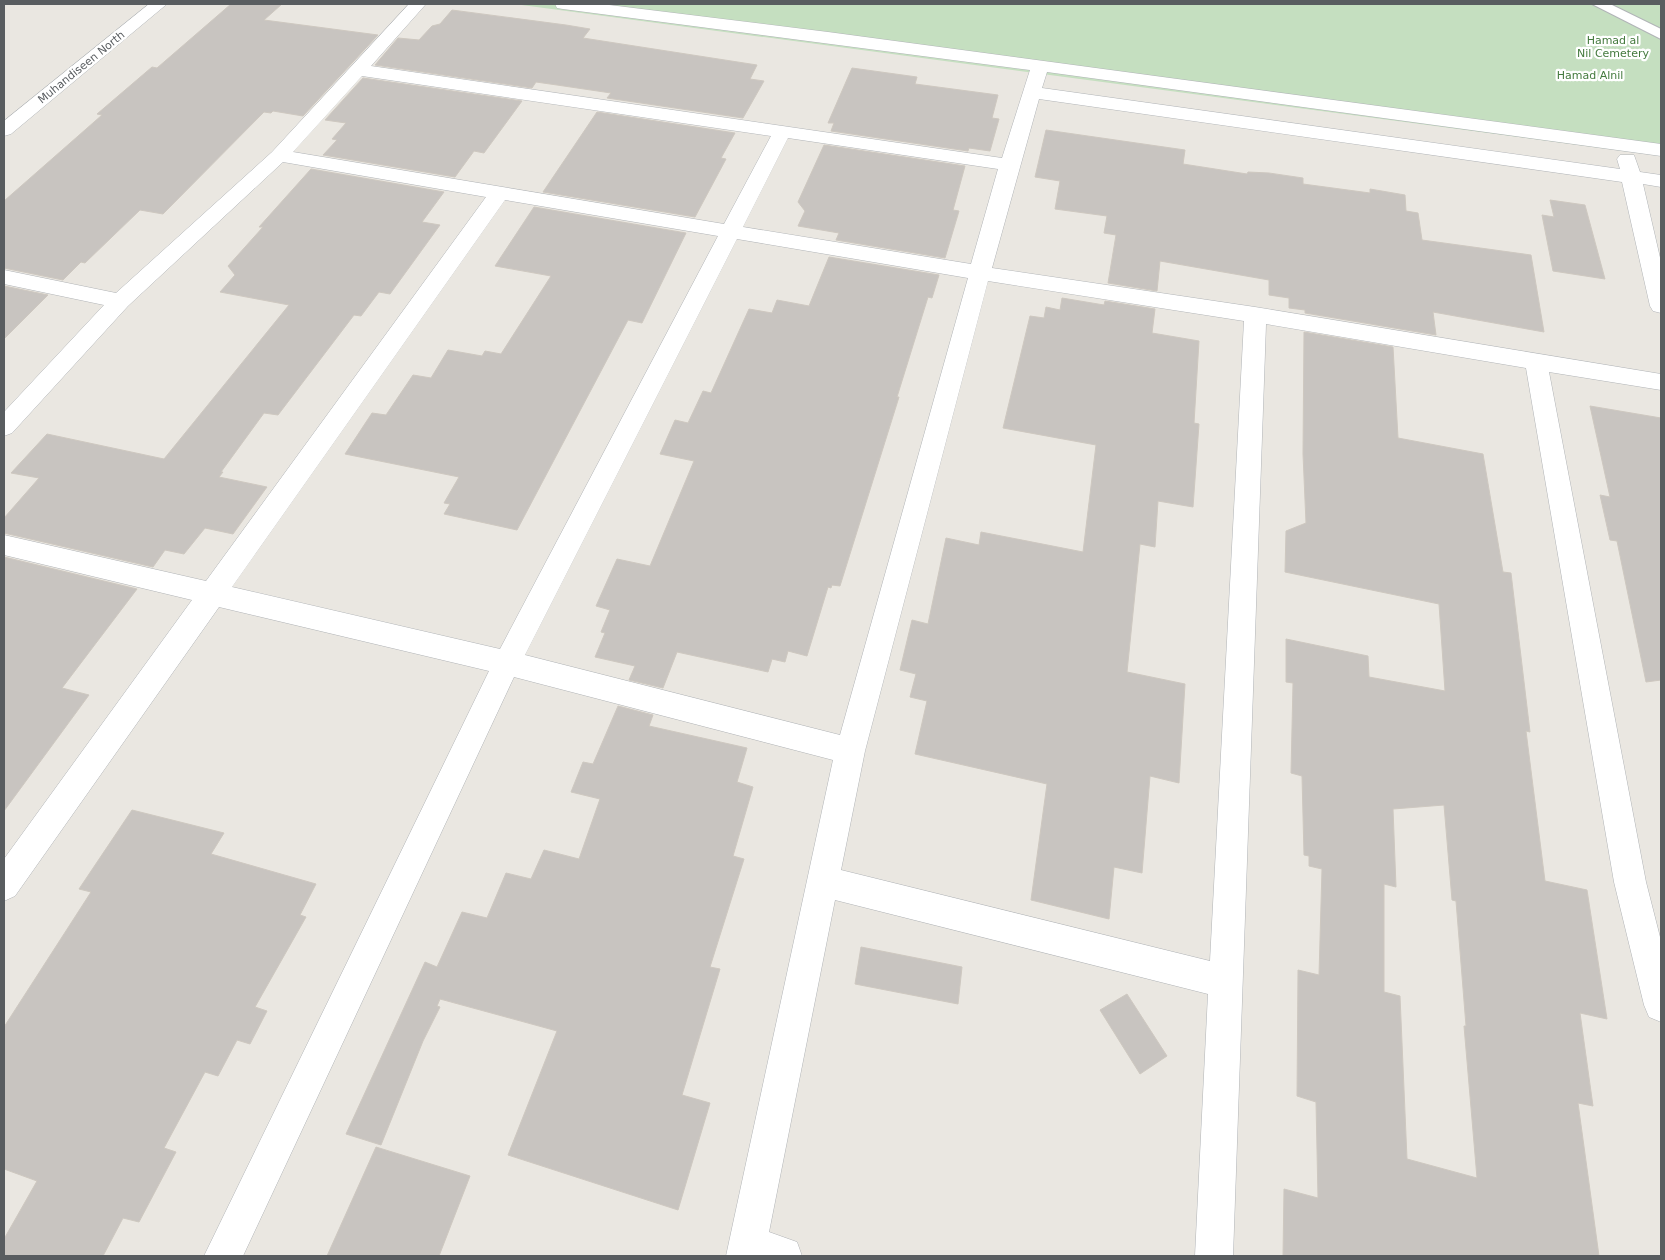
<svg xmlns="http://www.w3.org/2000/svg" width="1665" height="1260" viewBox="0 0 1665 1260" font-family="'DejaVu Sans',sans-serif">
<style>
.green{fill:#c5dfc0}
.building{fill:#c8c4c0;stroke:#cec8c0;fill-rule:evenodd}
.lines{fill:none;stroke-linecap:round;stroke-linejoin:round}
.service-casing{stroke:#b1b4b7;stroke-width:2}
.minor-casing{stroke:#b1b4b7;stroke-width:1}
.secondary-casing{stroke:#b0b4b7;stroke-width:1}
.service{fill:#fff;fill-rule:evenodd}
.minor{fill:#fff;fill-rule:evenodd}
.secondary{fill:#fff;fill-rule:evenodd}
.labels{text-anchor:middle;stroke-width:4.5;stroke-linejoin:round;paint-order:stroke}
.far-park-label{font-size:11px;fill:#447a3e;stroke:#fff}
.far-street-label{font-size:11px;fill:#595d60;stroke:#fff}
</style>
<rect width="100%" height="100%" fill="#eae7e1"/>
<polygon class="green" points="514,4 1661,4 1661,156"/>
<g class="building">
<polygon points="231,4 282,4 264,20 378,35 303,116 273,111 271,113 264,112 163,214 140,210 85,263 81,262 63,280 4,268 4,201 102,115 97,114 152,67 157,68"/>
<polygon points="452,10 566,25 590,29 583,38 757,65 750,79 764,81 743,118 607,98 611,93 557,85 536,82 532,88 375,65 398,38 419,40 432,26 440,24"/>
<polygon points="852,68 917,77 915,84 998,95 992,118 999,119 990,151 969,148 968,151 831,131 834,123 828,123"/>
<polygon points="363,78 522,101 484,153 474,151 455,177 323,155 337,140 332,139 346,123 325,120"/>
<polygon points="597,112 735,133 721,158 726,159 695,217 543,192"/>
<polygon points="1046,130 1185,150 1183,164 1247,174 1248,172 1269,173 1303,178 1303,184 1370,193 1370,189 1405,195 1406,211 1418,213 1422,240 1531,255 1544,332 1433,312 1436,335 1305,313 1305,310 1289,308 1289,298 1269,295 1269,280 1160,261 1157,291 1108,283 1116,235 1104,233 1107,216 1055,209 1060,181 1035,177"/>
<polygon points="824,145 965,166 953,210 959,211 945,258 836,240 839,233 798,226 805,211 798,202"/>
<polygon points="311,169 444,192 422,222 440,225 390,294 379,292 361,316 354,315 278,415 264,413 221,472 223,472 219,477 267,487 233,534 205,528 184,554 165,550 153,567 4,533 4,518 39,478 11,473 47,434 164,459 289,305 220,292 235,275 228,266 263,227 259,227"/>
<polygon points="1550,200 1585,205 1605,279 1553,271 1542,215 1554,217"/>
<polygon points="534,207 686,233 642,323 628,320 517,530 444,514 450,504 444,503 459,477 345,454 372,413 386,415 413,375 431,378 448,350 482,356 485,351 501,354 551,276 495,266"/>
<polygon points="829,257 939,275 932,298 928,297 897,397 899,397 840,586 832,585 831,588 828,587 807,656 788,651 785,662 772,659 768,672 677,652 663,688 629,680 635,666 595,657 605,633 601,632 610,610 596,606 617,559 650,566 694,461 660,454 675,420 688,423 703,391 711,393 749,309 772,313 777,300 809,306"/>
<polygon points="4,286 48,295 4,339"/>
<polygon points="1062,298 1104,305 1105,301 1155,309 1152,333 1199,341 1194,423 1199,424 1193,507 1158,501 1155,547 1140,544 1127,672 1185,684 1179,783 1150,776 1142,873 1114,867 1109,919 1031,900 1047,784 915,754 927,701 910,697 916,674 900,670 912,620 928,624 946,538 979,545 981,532 1083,552 1096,445 1003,428 1030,316 1044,318 1046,307 1060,310"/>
<path d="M 1304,332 L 1393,347 L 1398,438 L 1483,454 L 1503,572 L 1511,573 L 1530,732 L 1526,731 L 1545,881 L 1587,890 L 1607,1019 L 1580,1013 L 1593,1106 L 1578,1103 L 1599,1256 L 1283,1256 L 1284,1189 L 1318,1198 L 1316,1102 L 1297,1096 L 1298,970 L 1319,975 L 1322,869 L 1309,866 L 1309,856 L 1304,855 L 1302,776 L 1291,773 L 1293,683 L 1286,682 L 1286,639 L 1368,656 L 1369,677 L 1445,691 L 1439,604 L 1285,572 L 1286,531 L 1306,523 L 1303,454 ZM 1444,805 L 1452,900 L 1456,901 L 1466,1026 L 1464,1026 L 1477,1178 L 1407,1159 L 1400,996 L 1384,992 L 1384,884 L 1396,887 L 1393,809 Z"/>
<polygon points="1590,406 1661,418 1661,680 1646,682 1617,541 1610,540 1600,495 1610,497"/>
<polygon points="4,557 137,589 62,688 89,695 4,811"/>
<polygon points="618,706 653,715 649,726 747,748 737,782 753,787 733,856 744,859 710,967 720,969 682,1095 710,1103 678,1210 508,1155 557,1031 440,999 437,1006 440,1007 423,1041 381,1145 346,1134 425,962 437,967 462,912 487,918 506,873 531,879 544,850 579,859 600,799 571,792 583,762 593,764"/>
<polygon points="132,810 224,833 211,854 316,884 300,915 306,917 255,1007 267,1011 250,1044 237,1040 218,1076 205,1072 164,1148 176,1152 139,1222 123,1218 103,1256 4,1256 4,1239 37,1181 4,1169 4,1027 91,892 79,889"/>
<polygon points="861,947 962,967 958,1004 855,984"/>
<polygon points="1127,994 1167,1056 1140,1074 1100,1010"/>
<polygon points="376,1147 470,1176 439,1256 327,1256"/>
</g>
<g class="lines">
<defs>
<polygon id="service" points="1592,4 1610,4 1661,29 1661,39"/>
<path id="minor" d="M 409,4 L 426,4 L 371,66 L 1002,158 L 1030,70 L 563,9 L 557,8 L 555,4 L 601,4 L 828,32 L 1661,144 L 1661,156 L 1047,72 L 1042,88 L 1620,169 L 1617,159 L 1620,155 L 1634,155 L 1640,172 L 1661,175 L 1661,187 L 1643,184 L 1661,262 L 1661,313 L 1653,311 L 1650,306 L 1622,182 L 1039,99 L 992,268 L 1255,307 L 1661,374 L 1661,390 L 1549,372 L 1646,882 L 1661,941 L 1661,1022 L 1649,1017 L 1644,1005 L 1614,882 L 1526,368 L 1266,324 L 1233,1256 L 1195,1256 L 1208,994 L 835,900 L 769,1232 L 797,1242 L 802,1256 L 726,1256 L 833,760 L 514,677 L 243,1256 L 204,1256 L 489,671 L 219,607 L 15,896 L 4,901 L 4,859 L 192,600 L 4,555 L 4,535 L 206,581 L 486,197 L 283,162 L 128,306 L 12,433 L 4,436 L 4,412 L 104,305 L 4,284 L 4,270 L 116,293 L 272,152 ZM 362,76 L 771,136 L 724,224 L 293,152 ZM 788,138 L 998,169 L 971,264 L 743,227 ZM 505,200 L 718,236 L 500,649 L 232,587 ZM 737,239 L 968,278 L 840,735 L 525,655 ZM 988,281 L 1244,321 L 1210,961 L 841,870 L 865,751 Z"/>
<polygon id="secondary" points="149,4 167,4 11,134 4,136 4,121"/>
</defs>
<use href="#service" class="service-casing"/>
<use href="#minor" class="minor-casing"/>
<use href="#secondary" class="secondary-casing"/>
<use href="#service" class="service"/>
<use href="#minor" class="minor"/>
<use href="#secondary" class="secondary"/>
</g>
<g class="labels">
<g class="far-park-label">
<text x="1613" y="44">Hamad al<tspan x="1613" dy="13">Nil Cemetery</tspan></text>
<text x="1590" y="79">Hamad Alnil</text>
</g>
<g class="far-street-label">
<text transform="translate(81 67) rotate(-39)" y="4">Muhandiseen North</text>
</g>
</g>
<rect width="1665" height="1260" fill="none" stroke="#595d60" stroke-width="10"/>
</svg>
